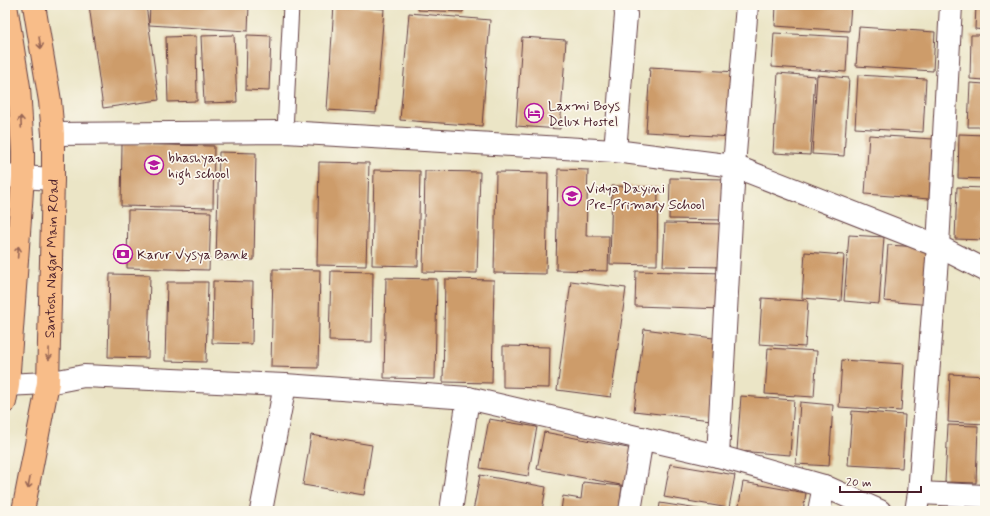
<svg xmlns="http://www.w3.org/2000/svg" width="990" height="516" viewBox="0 0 990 516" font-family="Mynerve,sans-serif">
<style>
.building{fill:#cd9c6b}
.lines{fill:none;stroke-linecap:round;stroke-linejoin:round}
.lane-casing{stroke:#623d42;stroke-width:17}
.street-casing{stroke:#623d42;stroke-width:24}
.primary-casing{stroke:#623d42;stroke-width:24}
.lane{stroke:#fff;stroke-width:15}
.street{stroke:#fff;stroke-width:22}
.primary{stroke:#f8bd89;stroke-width:22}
.oneway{stroke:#986655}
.labels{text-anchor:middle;stroke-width:3.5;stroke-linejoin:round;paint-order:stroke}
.poi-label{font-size:14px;fill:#4a1f2b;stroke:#fbf7ec;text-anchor:start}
.street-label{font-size:14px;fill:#4a1f2b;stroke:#fbf7ec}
</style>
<rect width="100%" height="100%" fill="#fbf7ec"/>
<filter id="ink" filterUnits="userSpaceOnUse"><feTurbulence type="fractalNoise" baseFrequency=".025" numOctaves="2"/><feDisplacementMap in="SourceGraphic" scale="8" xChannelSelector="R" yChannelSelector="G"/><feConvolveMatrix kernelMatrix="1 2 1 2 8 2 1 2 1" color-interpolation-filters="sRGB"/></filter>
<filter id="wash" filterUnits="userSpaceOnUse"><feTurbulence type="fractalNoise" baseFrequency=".012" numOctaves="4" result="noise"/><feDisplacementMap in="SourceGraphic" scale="16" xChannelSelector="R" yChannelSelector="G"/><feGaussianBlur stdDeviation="0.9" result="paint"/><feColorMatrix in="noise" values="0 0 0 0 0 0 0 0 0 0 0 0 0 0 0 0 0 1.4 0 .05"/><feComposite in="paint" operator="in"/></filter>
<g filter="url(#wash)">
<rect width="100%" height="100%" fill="#ebe5c6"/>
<g id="blocks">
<g class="building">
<polygon points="89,5 146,5 159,100 103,108"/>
<polygon points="150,5 249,5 248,31 149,25"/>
<polygon points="334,5 384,9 376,113 327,110"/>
<polygon points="418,5 464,5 463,12 418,10"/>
<polygon points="776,5 851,5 849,31 775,26"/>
<polygon points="976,5 985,5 985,30 975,29"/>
<polygon points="409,13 490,20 482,126 400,120"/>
<polygon points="859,27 935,32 933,71 856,66"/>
<polygon points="774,33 848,37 846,72 772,67"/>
<polygon points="234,35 237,102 204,103 201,36"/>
<polygon points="247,35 271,36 269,91 246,90"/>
<polygon points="971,35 985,35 985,80 970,79"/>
<polygon points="196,36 197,101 168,102 166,37"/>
<polygon points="522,37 566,40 560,129 516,126"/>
<polygon points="650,67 737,72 733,137 646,132"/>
<polygon points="778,73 815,76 810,155 773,153"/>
<polygon points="817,75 849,78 844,156 812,154"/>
<polygon points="858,75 926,79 923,132 855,128"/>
<polygon points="970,83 985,84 985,127 968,127"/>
<polygon points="959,134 985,135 985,179 958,178"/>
<polygon points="869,135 933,139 929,199 865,194"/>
<polygon points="122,144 214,146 213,208 121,206"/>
<polygon points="219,152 256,153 254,260 216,260"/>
<polygon points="319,162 369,163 366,266 317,265"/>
<polygon points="558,169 588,170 586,236 609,236 608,271 556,270"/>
<polygon points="374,170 420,171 418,266 372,265"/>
<polygon points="425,171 480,172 477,273 423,272"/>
<polygon points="496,172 548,173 546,274 494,273"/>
<polygon points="670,178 725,179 724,220 669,219"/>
<polygon points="612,186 658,187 657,265 610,264"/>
<polygon points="957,187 985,188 984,240 955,239"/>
<polygon points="128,210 211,212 209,270 127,268"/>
<polygon points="665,223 726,224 725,267 663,266"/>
<polygon points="849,235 884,237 879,304 844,301"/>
<polygon points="888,245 936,248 932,305 884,301"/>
<polygon points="805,252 844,255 841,301 802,298"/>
<polygon points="273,269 320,270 318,368 271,367"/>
<polygon points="331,271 373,272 372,342 329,341"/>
<polygon points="636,271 725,273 724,309 635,306"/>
<polygon points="110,274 150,275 148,358 108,357"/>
<polygon points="386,278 437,279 435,379 384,378"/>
<polygon points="445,279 494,280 492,383 443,382"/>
<polygon points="213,281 253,282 252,344 212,343"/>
<polygon points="571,281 626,288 611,397 557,390"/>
<polygon points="167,282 208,282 206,362 165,361"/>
<polygon points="762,298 808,301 805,347 759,344"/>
<polygon points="644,329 721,339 711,420 634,411"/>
<polygon points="503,346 550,347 549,388 503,387"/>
<polygon points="768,348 817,351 814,397 765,394"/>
<polygon points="842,360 904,364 901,411 839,407"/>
<polygon points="950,374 985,376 985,424 948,422"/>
<polygon points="741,396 794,400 790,455 737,451"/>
<polygon points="800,402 833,405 829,466 796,464"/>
<polygon points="852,411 905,415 902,468 848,465"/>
<polygon points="489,419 537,427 528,476 480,468"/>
<polygon points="948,425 978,426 976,483 945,482"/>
<polygon points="544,432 633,449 626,486 537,469"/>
<polygon points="311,435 372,445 364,495 303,485"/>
<polygon points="670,464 735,475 729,508 664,497"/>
<polygon points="480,475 546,487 542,511 473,511"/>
<polygon points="583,482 622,486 619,511 561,511 563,496 581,499"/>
<polygon points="743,482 806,493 803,511 738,511"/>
<polygon points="660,503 704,510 704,511 659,511"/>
<polygon points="963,504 971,511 957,511"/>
</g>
</g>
</g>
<g filter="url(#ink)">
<use href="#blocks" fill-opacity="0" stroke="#623d42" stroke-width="1"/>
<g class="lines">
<defs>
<polyline id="lane" points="285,132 291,5"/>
<g id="street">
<polyline points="53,134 285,132 615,151 734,166 938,246 985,270"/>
<polyline points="615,151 626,15 625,5"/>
<polyline points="5,176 53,179"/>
<polyline points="5,385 48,383 84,376 285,385 468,398 718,456 824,486 880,511"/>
<polyline points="718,456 734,166 747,5"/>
<polyline points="919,493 985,496"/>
<polyline points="261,511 285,385"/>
<polyline points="451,511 468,398"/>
<polyline points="630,511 642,438"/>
<polyline points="819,511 824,486"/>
<polyline points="916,511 919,493 938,246 951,5"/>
</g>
<g id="primary">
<polyline points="5,402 8,385 23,177 23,152 19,87 6,5"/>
<path id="s1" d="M 23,511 L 48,383 L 53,179 L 53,134 L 50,101 L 34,5"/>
</g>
</defs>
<use href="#lane" class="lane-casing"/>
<use href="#street" class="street-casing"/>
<use href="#primary" class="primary-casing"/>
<use href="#lane" class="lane"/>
<use href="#street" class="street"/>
<use href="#primary" class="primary"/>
</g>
<defs><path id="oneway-shaft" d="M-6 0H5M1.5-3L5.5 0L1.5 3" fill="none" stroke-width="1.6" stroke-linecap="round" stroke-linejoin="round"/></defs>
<g class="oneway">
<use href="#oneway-shaft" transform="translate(40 43) rotate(81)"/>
<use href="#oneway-shaft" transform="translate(21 122) rotate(-93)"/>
<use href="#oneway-shaft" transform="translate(18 252) rotate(-86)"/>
<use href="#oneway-shaft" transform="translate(49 354) rotate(91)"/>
<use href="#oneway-shaft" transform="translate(29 483) rotate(101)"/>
</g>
</g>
<defs>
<symbol id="hotel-ring" viewBox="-11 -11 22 22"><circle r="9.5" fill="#fbf7ec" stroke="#b5179e" stroke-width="1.5"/><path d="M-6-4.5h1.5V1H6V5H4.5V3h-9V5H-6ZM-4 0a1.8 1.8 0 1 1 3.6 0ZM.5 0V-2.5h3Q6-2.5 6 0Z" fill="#b5179e"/></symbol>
<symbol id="school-ring" viewBox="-11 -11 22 22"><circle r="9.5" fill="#fbf7ec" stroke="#b5179e" stroke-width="1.5"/><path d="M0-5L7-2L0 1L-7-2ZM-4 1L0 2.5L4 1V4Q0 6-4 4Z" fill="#b5179e"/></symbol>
<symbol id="bank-ring" viewBox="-11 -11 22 22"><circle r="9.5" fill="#fbf7ec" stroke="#b5179e" stroke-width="1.5"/><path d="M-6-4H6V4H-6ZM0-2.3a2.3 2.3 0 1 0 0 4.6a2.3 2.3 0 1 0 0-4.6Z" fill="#b5179e"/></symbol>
</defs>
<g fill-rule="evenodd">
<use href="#hotel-ring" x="523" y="102" width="22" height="22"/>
<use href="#school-ring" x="143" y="154" width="22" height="22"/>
<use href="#school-ring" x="561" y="185" width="22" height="22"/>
<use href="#bank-ring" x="112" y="243" width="22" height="22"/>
</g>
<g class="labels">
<g class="poi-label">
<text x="548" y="110">Laxmi Boys<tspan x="548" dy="16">Delux Hostel</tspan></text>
<text x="168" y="162">bhashyam<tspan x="168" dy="16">high school</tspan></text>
<text x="586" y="193">Vidya Dayini<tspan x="586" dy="16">Pre-Primary School</tspan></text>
<text x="137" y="259">Karur Vysya Bank</text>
</g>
<g class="street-label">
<text dy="5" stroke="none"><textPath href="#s1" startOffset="255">Santosh Nagar Main ROad</textPath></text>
</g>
</g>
<rect width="990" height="516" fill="none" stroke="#fbf7ec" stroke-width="20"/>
<path d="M840 486v6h81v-6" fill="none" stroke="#4a1f2b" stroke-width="2"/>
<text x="846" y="486" font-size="12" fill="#4a1f2b" stroke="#fbf7ec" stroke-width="3" paint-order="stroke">20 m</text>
</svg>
